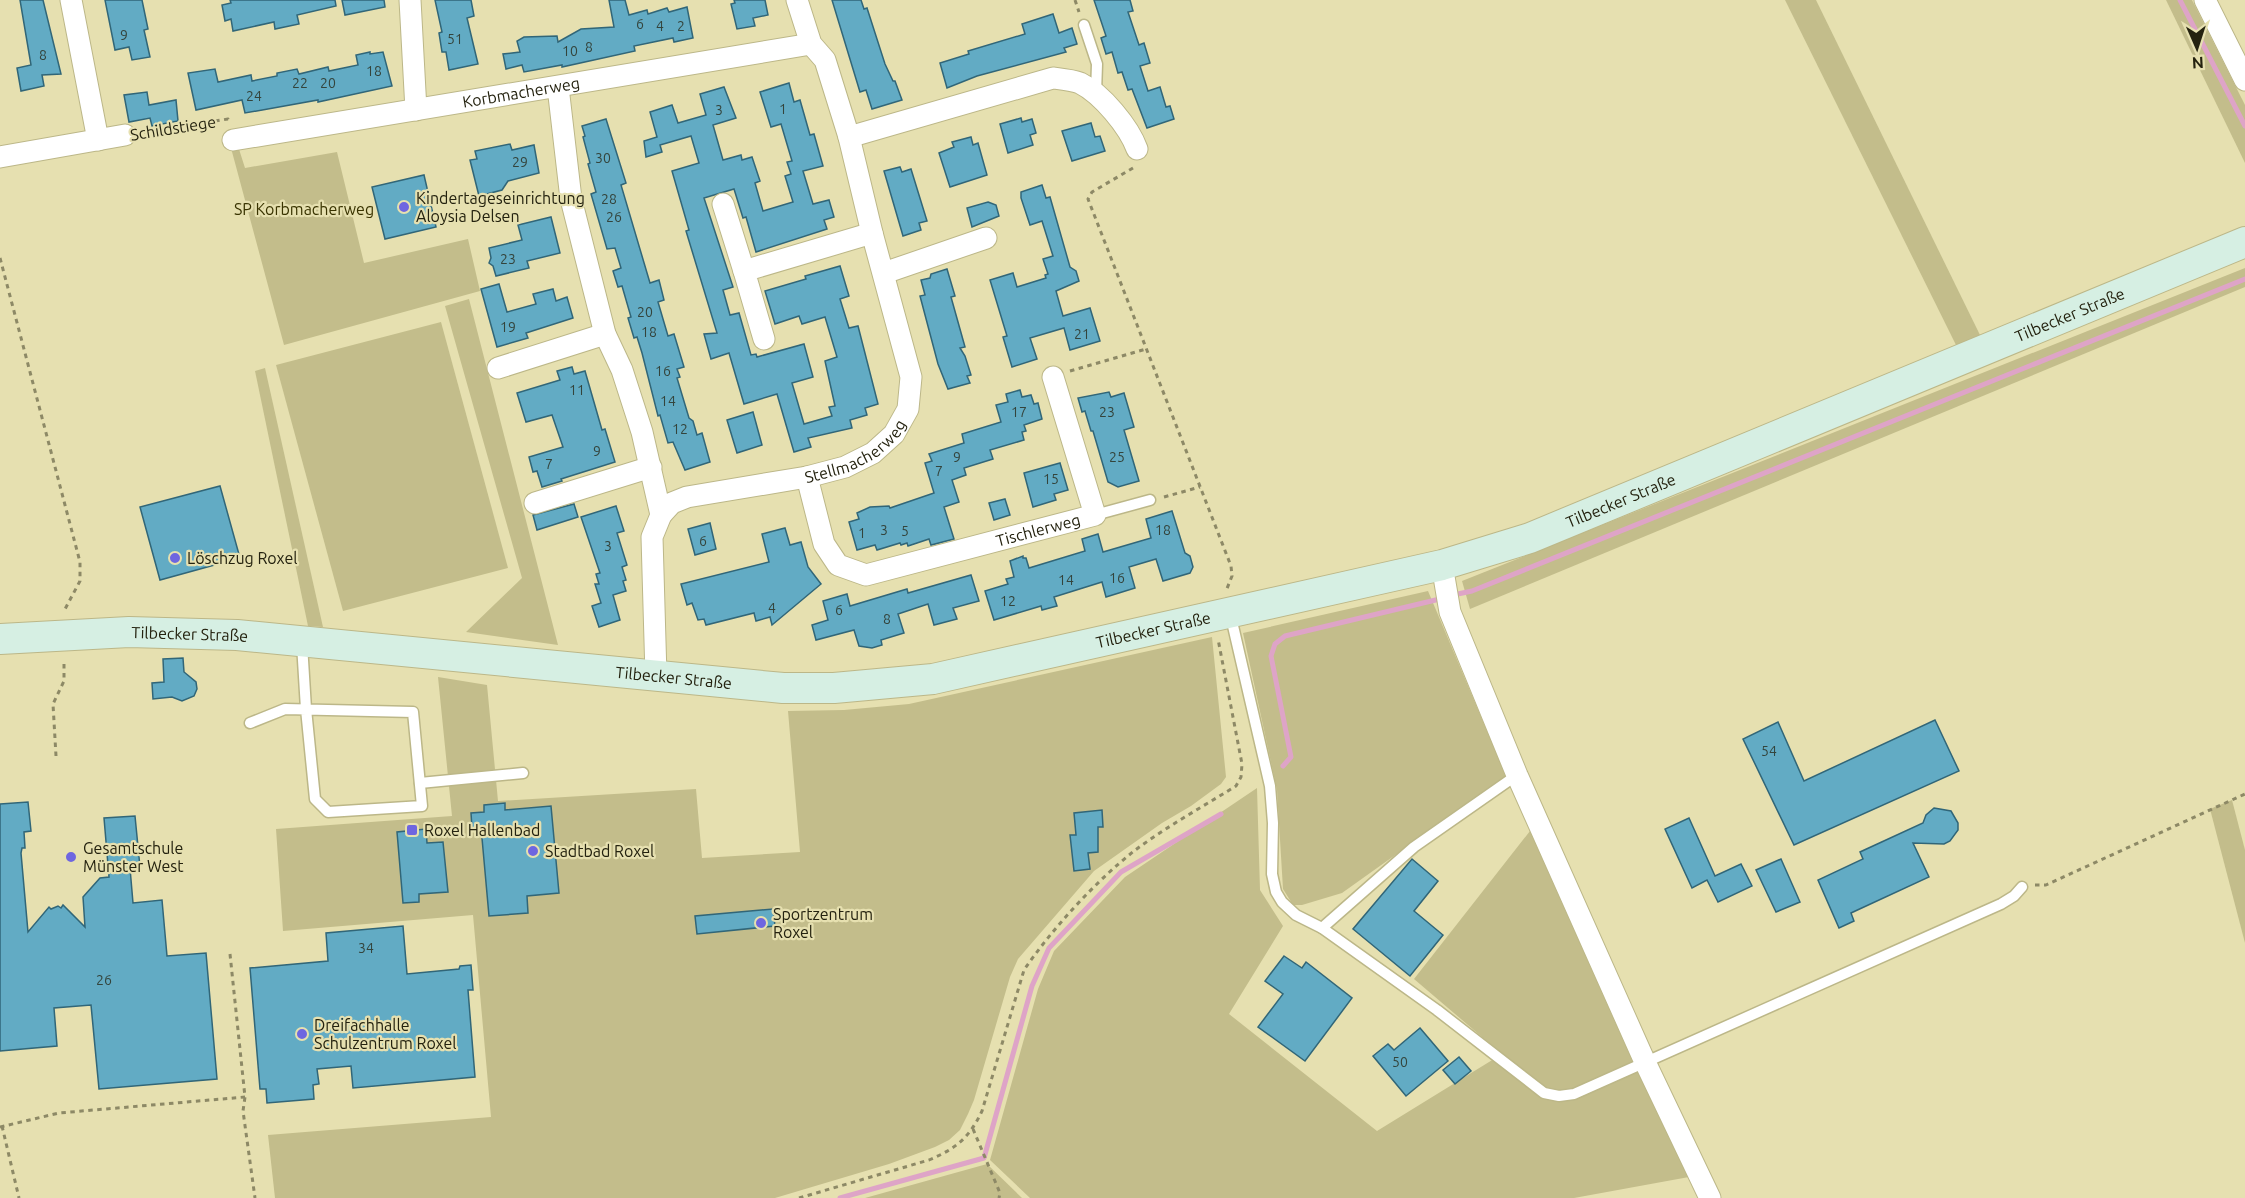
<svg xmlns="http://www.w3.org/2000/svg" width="2245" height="1198" viewBox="0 0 2245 1198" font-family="Ubuntu,sans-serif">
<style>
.green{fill:#c3bd8b}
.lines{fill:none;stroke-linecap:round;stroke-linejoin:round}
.stream{stroke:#dea4c7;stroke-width:5}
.building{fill:#62abc4;stroke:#316678;stroke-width:1.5}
.lane-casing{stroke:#bcb788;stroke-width:13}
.street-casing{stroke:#bcb788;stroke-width:23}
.secondary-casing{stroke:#bcb788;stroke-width:32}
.path{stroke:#8d8966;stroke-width:3;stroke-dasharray:4.5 4.5;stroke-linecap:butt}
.lane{stroke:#fff;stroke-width:10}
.street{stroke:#fff;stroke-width:21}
.secondary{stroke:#d6efe3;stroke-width:30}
.poi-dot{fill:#6e66e0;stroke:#e6e0b0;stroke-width:2}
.labels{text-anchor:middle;stroke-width:4.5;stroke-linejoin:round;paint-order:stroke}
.number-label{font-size:14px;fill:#34443c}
.street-label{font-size:16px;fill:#24220f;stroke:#e6e0b0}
.poi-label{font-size:16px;fill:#24220f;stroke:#e6e0b0;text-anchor:start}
.park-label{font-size:16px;fill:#393300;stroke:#e6e0b0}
</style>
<rect width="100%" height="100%" fill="#e6e0b0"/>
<g class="green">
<polygon points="1785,0 1816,0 1980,335 1956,345"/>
<polygon points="2166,0 2192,0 2245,105 2245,163"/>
<polygon points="238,146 245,168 337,152 364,263 468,239 480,291 284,345 231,148"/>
<polygon points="2245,268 2245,287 1470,609 1462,581"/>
<polygon points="469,299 558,645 466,632 522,578 445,306"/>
<polygon points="441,322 508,568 343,611 276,365"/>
<polygon points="265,368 323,627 308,626 255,371"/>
<polygon points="1428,591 1506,776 1342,893 1302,905 1293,905 1283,889 1277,790 1243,633"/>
<polygon points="1212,637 1226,777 1221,784 1191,806 1162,823 1094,871 1018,959 1010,977 974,1100 968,1114 960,1130 949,1140 935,1147 889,1164 775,1198 275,1198 268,1135 491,1117 473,915 283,931 276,829 452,816 438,677 487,685 498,801 696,789 702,858 800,852 788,711 844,710 909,704"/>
<polygon points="1257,788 1260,890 1283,926 1229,1014 1377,1131 1502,1054 1414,979 1530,831 1633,1062 1689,1177 1574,1198 1030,1198 990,1160 1038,989 1054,951 1125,877"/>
<polygon points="2232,800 2245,850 2245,943 2210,809"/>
<polygon points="987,1164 1022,1198 865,1198"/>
</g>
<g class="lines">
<g class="stream">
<polyline points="2180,0 2245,126"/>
<polyline points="1453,595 1472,591 2245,279"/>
<polyline points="1283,766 1291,757 1271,656 1275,644 1285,636 1444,598"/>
<polyline points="840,1198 984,1158 1032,986 1049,948 1121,872 1221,814"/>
</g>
</g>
<g class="building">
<polygon points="20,0 43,0 61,74 42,75 44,86 21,91 17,68 31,65"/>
<polygon points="105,0 142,0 148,29 144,30 150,57 132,60 129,47 115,50"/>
<polygon points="230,0 335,0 336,6 297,15 299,24 275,29 274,22 233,31 231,19 225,21 222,5 231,3"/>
<polygon points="342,0 384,0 385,7 345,15"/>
<polygon points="435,0 471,0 474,16 467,18 478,64 449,70 446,52 442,52 439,33 442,32"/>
<polygon points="609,0 625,0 629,15 647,10 648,14 667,8 669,12 687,7 693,38 674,42 673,38 634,46 635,51 562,67 562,65 524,72 522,65 506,69 503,54 520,52 517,41 524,37 557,36 558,42 581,29 614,27"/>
<polygon points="734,0 765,0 768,15 753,18 755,26 737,29 731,4 735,3"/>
<polygon points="832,0 861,0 864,9 867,8 885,64 893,81 895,81 902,100 872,109 866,90 860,92"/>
<polygon points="1094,0 1130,0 1133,11 1128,12 1139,45 1144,43 1150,63 1140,66 1148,91 1160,87 1166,107 1170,106 1174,119 1147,128 1132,89 1128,90 1122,72 1118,73 1112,52 1106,54 1101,38 1106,36"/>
<polygon points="1053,14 1059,33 1072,28 1077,44 1064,48 1066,52 977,76 947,88 940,63 969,54 968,51 1025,34 1022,24"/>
<polygon points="370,52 370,54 383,52 392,86 318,102 318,100 245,113 242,100 196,110 188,73 215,69 218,82 251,75 252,81 277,76 277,73 297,69 299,74 328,67 329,71 358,65 356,55"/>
<polygon points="789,83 794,102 800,100 810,135 814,134 823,166 803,171 813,204 829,200 834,217 824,220 827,229 756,252 746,217 743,218 734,189 704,198 733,287 723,290 730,315 739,313 751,355 756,354 757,357 804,344 813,377 792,383 804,424 832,416 829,407 835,406 825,361 837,357 825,317 802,324 799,316 775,324 765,291 806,279 805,276 840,266 849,296 840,299 849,328 858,326 878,404 865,408 867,415 850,420 852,428 808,438 811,447 794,452 777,394 744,404 729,353 711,359 704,334 717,333 686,231 689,230 672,171 699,163 691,136 660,145 662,152 646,157 644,141 657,137 650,112 672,105 678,123 706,115 700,94 724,87 736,118 713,125 723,160 741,155 742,160 752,157 760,181 755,183 763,211 793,202 785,176 791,174 787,162 792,161 781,124 771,127 760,92"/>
<polygon points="147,92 149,105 176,100 178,121 152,126 150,118 129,122 124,95"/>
<polygon points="1021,118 1022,122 1032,119 1036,133 1030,135 1033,145 1008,153 1000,124"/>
<polygon points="606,119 626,183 621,185 650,283 659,280 664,300 658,302 668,336 674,334 684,367 677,369 680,377 677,378 689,418 693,421 697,435 702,433 710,462 685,470 673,442 668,443 660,415 658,416 642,353 637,337 634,338 628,318 631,317 622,286 618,287 613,271 621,268 615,248 607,249 591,194 596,192 588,164 590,163 583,137 585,136 582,126"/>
<polygon points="1091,123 1095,137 1100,136 1105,151 1072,161 1062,131"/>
<polygon points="971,137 973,145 978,143 987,175 950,187 939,153 954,147 952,142"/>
<polygon points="510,144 512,150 534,145 539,173 508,181 502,190 479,196 470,160 477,159 475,151"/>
<polygon points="900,167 902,172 911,169 927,221 919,223 921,230 903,236 884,171"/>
<polygon points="424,175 436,227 385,239 372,187"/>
<polygon points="1042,185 1046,198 1050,197 1070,267 1076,271 1079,281 1056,291 1063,316 1090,308 1100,341 1070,350 1064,328 1030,338 1037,359 1012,367 1003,337 1007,336 990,280 1013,273 1017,287 1046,278 1045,275 1048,274 1043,259 1053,256 1042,221 1030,225 1021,198 1021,192"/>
<polygon points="988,202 996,205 999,216 972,227 967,208"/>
<polygon points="551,217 560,253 527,261 529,268 496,276 493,266 489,263 491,258 489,248 522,240 518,225"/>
<polygon points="947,269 955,296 951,297 965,347 960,348 965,356 971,375 967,376 970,383 948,389 938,364 920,296 925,295 921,280 930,278 931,274"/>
<polygon points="499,284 507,312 536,304 533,294 553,289 556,301 567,297 573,318 526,333 528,338 497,347 481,289"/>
<polygon points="572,367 574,374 585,371 602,430 605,429 615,462 561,479 562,481 542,487 537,471 533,472 529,457 563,447 552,415 526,422 517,393 560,380 557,371"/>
<polygon points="1020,390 1022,397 1031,395 1034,404 1038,403 1042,419 1024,425 1026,431 1022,432 1024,440 990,450 993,459 964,468 966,475 952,480 959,502 944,507 954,539 931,545 929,539 908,546 907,543 901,545 900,543 877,550 875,545 857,550 849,522 859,519 857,513 870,507 889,506 890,508 934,493 925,463 932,461 929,454 964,443 962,434 1001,422 996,405 1008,402 1006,394"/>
<polygon points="1109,392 1111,397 1124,393 1134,427 1124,430 1139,481 1118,487 1108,482 1093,431 1091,431 1085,411 1082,412 1078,398"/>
<polygon points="753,412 762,445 737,453 727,420"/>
<polygon points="1060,463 1068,490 1054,494 1056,500 1033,507 1024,473"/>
<polygon points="220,486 240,558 160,580 140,507"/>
<polygon points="1005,499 1010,515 994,520 989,503"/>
<polygon points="574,504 578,517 537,530 533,515"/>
<polygon points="616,506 624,531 617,533 627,565 622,567 626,580 623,581 626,591 613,595 620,620 599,627 592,606 601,603 595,584 599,584 596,574 600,573 581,517"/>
<polygon points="1172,511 1185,553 1190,556 1193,567 1190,573 1163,581 1156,559 1129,567 1135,588 1106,597 1102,582 1054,597 1057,606 1042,610 1041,606 994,620 985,591 1008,584 1006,579 1014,577 1010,561 1023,556 1023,558 1026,558 1029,568 1085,551 1082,539 1098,534 1103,552 1151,538 1146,519"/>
<polygon points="710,523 716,549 695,555 688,529"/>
<polygon points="785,528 790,545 801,542 808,567 821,584 772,625 770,617 756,621 754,613 706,625 704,619 698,620 692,603 687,605 681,584 769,562 762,534"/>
<polygon points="971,575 979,601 953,608 957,619 934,625 928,604 898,614 904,633 881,640 882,645 872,648 859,646 854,630 816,640 812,625 828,620 823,601 847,594 850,606 907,589 908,593"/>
<polygon points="183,658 184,672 196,682 197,689 194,696 182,701 172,697 153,699 152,683 164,682 163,659"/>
<polygon points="1935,720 1959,771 1794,845 1743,739 1778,722 1804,781"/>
<polygon points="28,802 31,831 24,832 25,848 22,848 21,853 28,932 49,907 51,909 58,906 61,908 63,905 85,927 83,897 100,878 109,877 104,818 135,816 140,867 130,868 133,903 162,900 167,956 206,953 217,1079 99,1089 91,1005 54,1008 57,1046 0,1051 0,804"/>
<polygon points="505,803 505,810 551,806 559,893 527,896 528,913 489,916 481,827 472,828 471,813 484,812 484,805"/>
<polygon points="1934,808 1951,811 1958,823 1958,830 1950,841 1944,844 1913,843 1929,877 1851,913 1854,921 1839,928 1818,880 1863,859 1860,852 1923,823 1926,815"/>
<polygon points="1102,810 1103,827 1098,827 1098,852 1088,853 1090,869 1074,871 1070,835 1076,835 1074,813"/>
<polygon points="1689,818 1715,876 1741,864 1752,886 1718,902 1707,880 1692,888 1665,829"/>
<polygon points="426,829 427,843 443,842 448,892 419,894 419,902 403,903 397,832"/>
<polygon points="1412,859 1438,881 1414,911 1443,935 1410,976 1353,929"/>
<polygon points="1781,859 1800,902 1776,912 1756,870"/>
<polygon points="773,909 775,926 697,934 695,916"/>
<polygon points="403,926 407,974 459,969 460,966 471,965 473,990 468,990 475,1077 353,1088 351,1066 317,1069 319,1084 313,1085 314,1099 267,1103 266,1089 260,1089 250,968 328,961 326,933"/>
<polygon points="1284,956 1302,968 1306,962 1352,998 1305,1061 1258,1027 1283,994 1265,981"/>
<polygon points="1420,1028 1448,1061 1406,1096 1373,1056 1388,1044 1394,1050"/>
<polygon points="1459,1057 1471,1071 1455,1084 1443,1070"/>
</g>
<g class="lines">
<defs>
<g id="lane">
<polyline points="1084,25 1097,64 1096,93"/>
<polyline points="1095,515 1150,500"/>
<polyline points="1230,613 1270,786 1273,823 1272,874 1276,892 1282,902 1296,915 1322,928 1437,1010 1544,1093 1559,1096 1574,1094 2001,904 2014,896 2022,887"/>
<polyline points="250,723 285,709 413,712 422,806 328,812 315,799 306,709 302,644"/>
<polyline points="420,783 523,773"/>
<polyline points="1322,928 1414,847 1517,775"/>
</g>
<g id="street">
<polyline points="71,0 98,140"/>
<polyline points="410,0 416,110"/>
<polyline points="2205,0 2245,80"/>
<polyline points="558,87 571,199 605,334 622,370 642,432 661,515 652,537 656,676"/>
<path d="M 849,137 L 1053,78 C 1061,79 1072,80 1080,83 C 1102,94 1129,127 1137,149"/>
<path id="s1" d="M 233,140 L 811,44"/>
<polyline points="0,157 125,135"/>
<polyline points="723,204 744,271"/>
<polyline points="884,273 986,238"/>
<polyline points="764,339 744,271 872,233"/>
<polyline points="498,368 605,334"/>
<path id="s2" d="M 807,477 L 824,544 L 838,565 L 866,575 L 1095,515 L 1053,377"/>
<polyline points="535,503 651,467"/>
<path id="s3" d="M 661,515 L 672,503 L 687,497 L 807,477 L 845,467 L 873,453 L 894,434 L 908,409 L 911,377 L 872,233 L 849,137 L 825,60 L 811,44 L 797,0"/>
<polyline points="1442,565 1450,612 1517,775 1645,1062 1710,1198"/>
</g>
<g id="secondary">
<path id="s4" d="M 0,639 L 129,632 L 237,635 L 783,688 L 834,688 L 933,679 L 1442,565 L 1530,538 L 2245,242"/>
</g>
</defs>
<use href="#lane" class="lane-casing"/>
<use href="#street" class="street-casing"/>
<use href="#secondary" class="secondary-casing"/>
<g class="path">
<polyline points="1075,0 1079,12"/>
<polyline points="144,132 228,119 229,123"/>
<polyline points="1133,168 1092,192 1088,199 1231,566 1232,576 1226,591"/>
<polyline points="0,258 80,562 80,581 64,611"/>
<polyline points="1070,371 1146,349"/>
<polyline points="1164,497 1200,487"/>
<polyline points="56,756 53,704 64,681 64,660"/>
<polyline points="2035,885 2046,885 2245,794"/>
<polyline points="230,954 245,1097 243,1111 255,1198"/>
<polyline points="2,1126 19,1198"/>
<polyline points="0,1127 59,1113 245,1097"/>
<polyline points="973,1129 1000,1193 999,1198"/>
<path d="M 799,1198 L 929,1160 C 957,1148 969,1138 982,1111 L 1024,970 C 1052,929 1095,882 1134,851 C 1166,827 1202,807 1236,786 L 1241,777 L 1242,764 L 1218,639"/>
</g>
<use href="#lane" class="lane"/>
<use href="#street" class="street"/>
<use href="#secondary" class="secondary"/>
</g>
<g class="poi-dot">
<circle cx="404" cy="207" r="6"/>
<circle cx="175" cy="558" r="6"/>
<rect x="406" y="824" width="12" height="12" rx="3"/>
<circle cx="533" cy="851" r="6"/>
<circle cx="71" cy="857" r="6"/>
<circle cx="761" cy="923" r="6"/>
<circle cx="302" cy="1034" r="6"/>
</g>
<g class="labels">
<g class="number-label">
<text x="640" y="29">6</text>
<text x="660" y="31">4</text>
<text x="681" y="31">2</text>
<text x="124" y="40">9</text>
<text x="455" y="44">51</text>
<text x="589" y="52">8</text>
<text x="570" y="56">10</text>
<text x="43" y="60">8</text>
<text x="374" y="76">18</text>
<text x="300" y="88">22</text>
<text x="328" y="88">20</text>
<text x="254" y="101">24</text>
<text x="783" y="114">1</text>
<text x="719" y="115">3</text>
<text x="603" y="163">30</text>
<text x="520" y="167">29</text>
<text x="609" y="204">28</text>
<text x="614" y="222">26</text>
<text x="508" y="264">23</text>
<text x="645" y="317">20</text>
<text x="508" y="332">19</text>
<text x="649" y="337">18</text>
<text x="1082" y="339">21</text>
<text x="663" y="376">16</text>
<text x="577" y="395">11</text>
<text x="668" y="406">14</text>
<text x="1019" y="417">17</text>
<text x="1107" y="417">23</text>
<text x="680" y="434">12</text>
<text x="597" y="456">9</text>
<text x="957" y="462">9</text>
<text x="1117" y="462">25</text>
<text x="549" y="469">7</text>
<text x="939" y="476">7</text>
<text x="1051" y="484">15</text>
<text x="884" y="535">3</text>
<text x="1163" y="535">18</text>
<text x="905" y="536">5</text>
<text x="862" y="538">1</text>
<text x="703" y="546">6</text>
<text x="608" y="551">3</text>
<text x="1117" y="583">16</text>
<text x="1066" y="585">14</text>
<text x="1008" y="606">12</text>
<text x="772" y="613">4</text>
<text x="839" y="615">6</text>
<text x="887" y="624">8</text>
<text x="1769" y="756">54</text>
<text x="366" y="953">34</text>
<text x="104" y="985">26</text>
<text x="1400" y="1067">50</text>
</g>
<g class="street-label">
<text dy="6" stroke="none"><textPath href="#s1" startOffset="292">Korbmacherweg</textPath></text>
<text transform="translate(173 128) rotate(-9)" y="6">Schildstiege</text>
<text dy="6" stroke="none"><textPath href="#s4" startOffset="2134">Tilbecker Straße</textPath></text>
<text dy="6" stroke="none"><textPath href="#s3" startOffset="210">Stellmacherweg</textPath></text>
<text dy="6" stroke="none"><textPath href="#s4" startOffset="1648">Tilbecker Straße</textPath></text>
<text dy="6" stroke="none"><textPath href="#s2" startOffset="302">Tischlerweg</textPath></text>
<text dy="6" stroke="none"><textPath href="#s4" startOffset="1162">Tilbecker Straße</textPath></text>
<text dy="6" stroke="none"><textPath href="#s4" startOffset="190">Tilbecker Straße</textPath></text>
<text dy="6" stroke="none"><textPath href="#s4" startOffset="676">Tilbecker Straße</textPath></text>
</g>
<g class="poi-label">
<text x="416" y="204">Kindertageseinrichtung<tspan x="416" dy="18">Aloysia Delsen</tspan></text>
<text x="187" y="564">Löschzug Roxel</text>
<text x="424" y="836">Roxel Hallenbad</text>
<text x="83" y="854">Gesamtschule<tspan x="83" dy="18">Münster West</tspan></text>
<text x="545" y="857">Stadtbad Roxel</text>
<text x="773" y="920">Sportzentrum<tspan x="773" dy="18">Roxel</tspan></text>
<text x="314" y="1031">Dreifachhalle<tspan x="314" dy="18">Schulzentrum Roxel</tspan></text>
</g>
<g class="park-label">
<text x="304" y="215">SP Korbmacherweg</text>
</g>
</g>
<g transform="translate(2197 48) rotate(177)" stroke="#e6e0b0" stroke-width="4.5" paint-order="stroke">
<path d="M0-4.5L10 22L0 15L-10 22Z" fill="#24220f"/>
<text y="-9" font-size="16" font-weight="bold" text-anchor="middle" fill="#24220f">N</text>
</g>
</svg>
